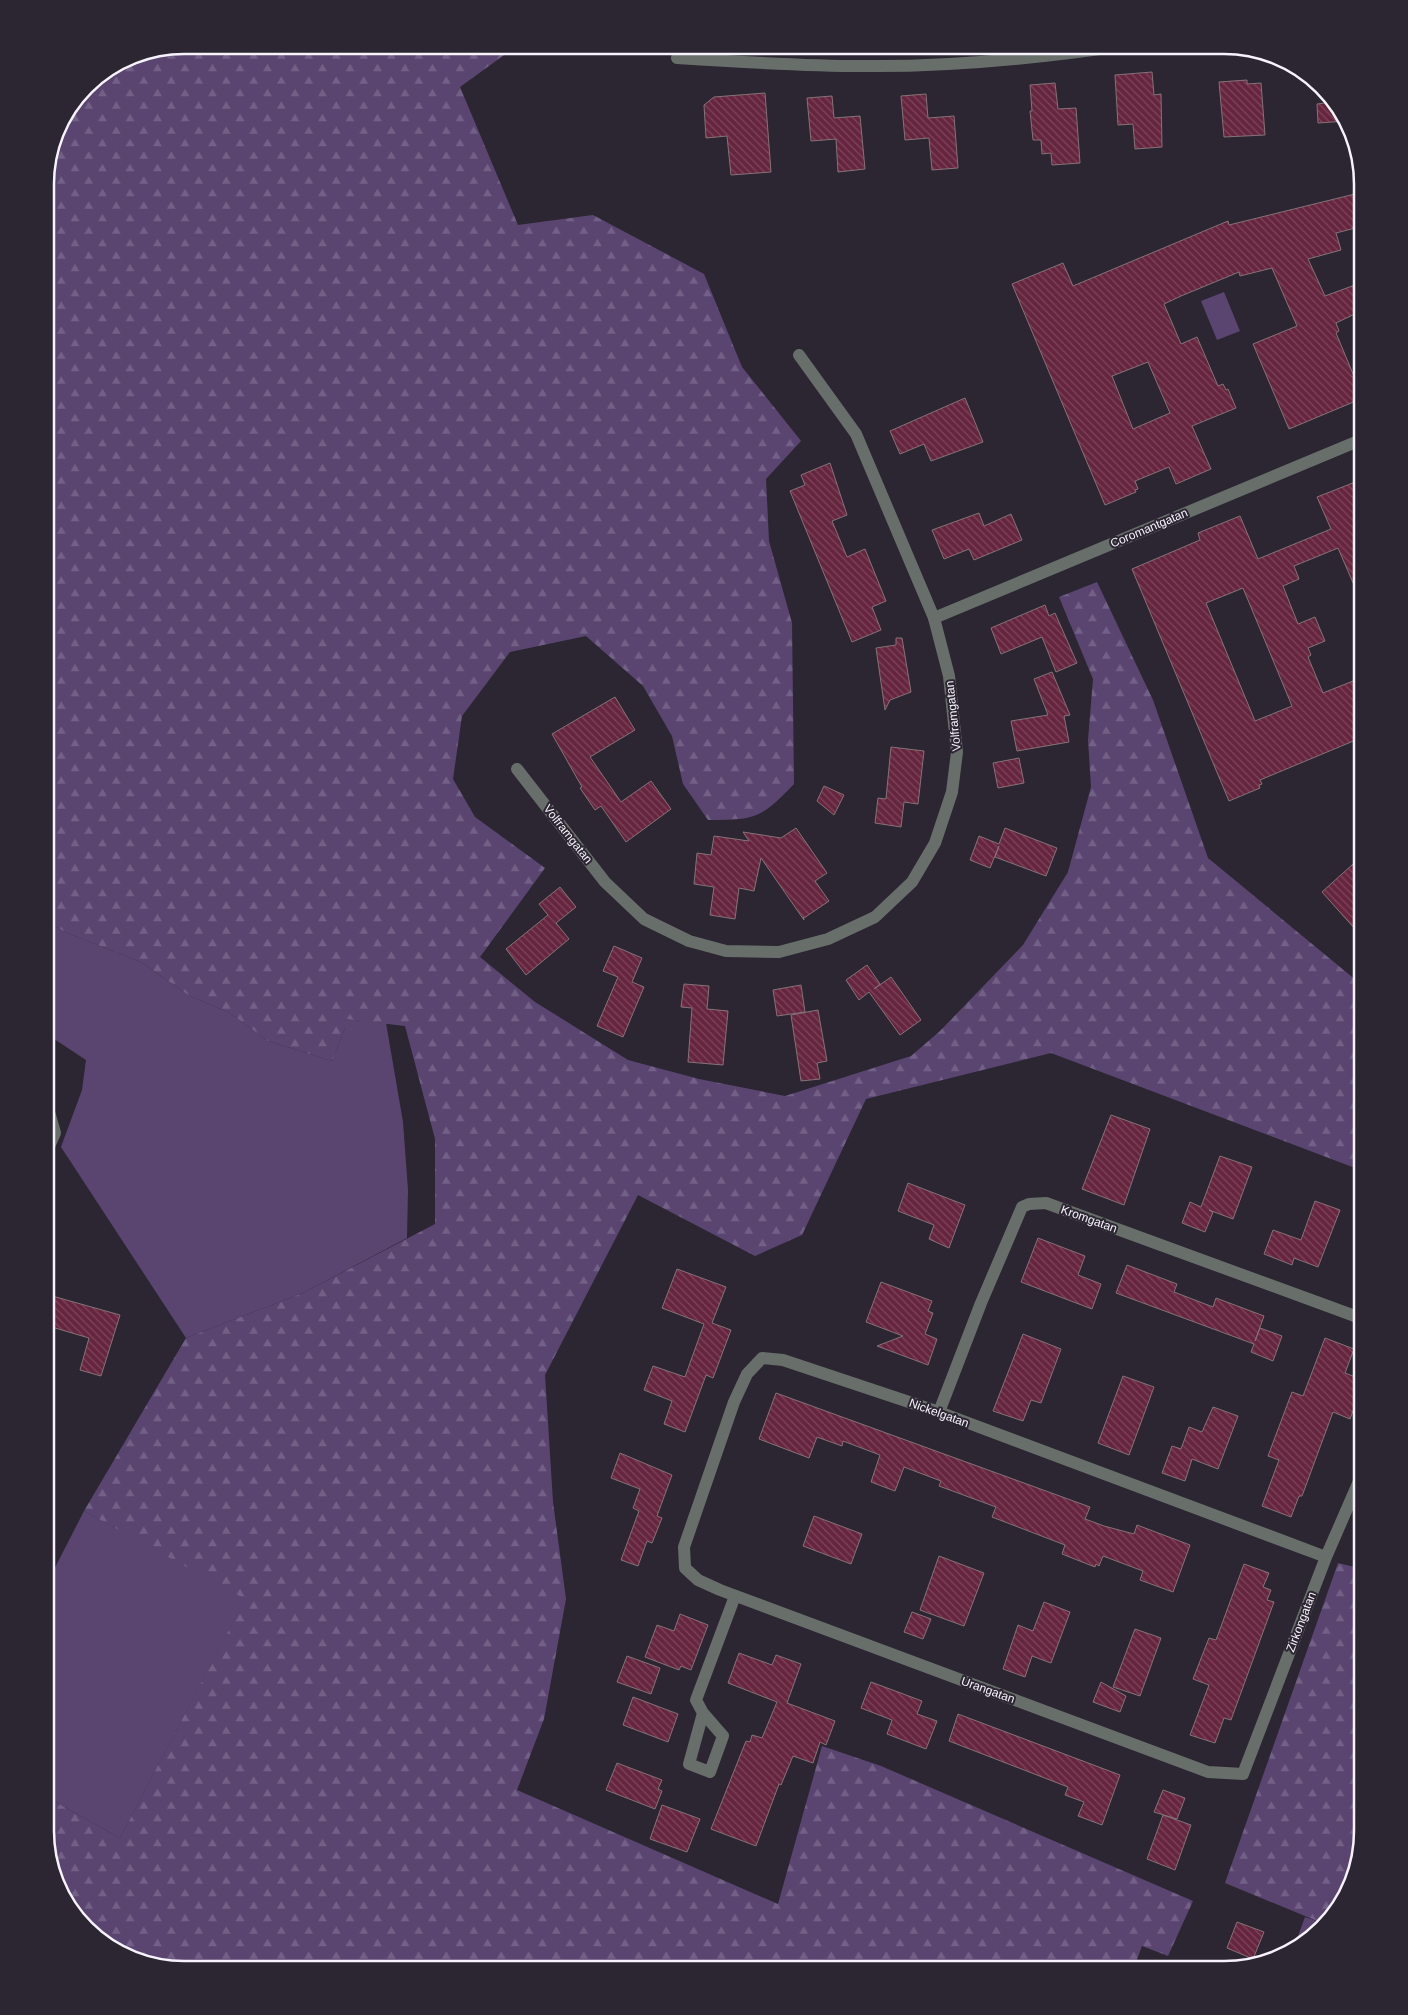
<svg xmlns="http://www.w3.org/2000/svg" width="1408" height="2015" viewBox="0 0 1408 2015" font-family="Arial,sans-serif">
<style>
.green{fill:#5a4571}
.forest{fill:url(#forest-firs)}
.building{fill:url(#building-back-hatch);stroke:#857378;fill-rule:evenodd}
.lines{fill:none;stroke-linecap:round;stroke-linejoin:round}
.minor{stroke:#686f6a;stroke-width:12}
.labels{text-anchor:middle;stroke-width:4;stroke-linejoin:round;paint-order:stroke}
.street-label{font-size:12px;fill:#f7f3fc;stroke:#2b2632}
.rim{fill:none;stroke:#f7f3fc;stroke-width:2.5}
</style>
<defs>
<pattern id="forest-firs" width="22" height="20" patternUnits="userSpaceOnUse" patternTransform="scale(1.25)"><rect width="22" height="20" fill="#5a4571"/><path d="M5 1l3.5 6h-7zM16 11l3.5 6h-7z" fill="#726086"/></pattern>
<pattern id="building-back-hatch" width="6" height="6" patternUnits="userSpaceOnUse" patternTransform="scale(1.25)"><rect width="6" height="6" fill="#66253e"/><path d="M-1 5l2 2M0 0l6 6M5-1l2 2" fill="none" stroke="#7d455b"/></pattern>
</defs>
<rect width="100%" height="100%" fill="#2b2632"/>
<g class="green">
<polygon points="1224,292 1240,331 1217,340 1201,301"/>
<polygon points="45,921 67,933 141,962 188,995 230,1013 268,1041 332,1061 345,1028 345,1019 386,1023 403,1122 408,1190 407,1238 303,1293 186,1338 61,1147 82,1090 86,1060 45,1033"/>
<polygon points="84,1511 246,1598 120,1838 45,1796 45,1587"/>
<polygon points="1305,1917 1322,1923 1292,1952"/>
</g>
<g class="forest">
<path d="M 184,45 L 518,45 L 460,87 L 518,225 L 593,215 L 704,274 L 742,367 L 801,441 L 766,479 L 769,541 L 792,623 L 794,784 C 760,819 756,820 708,820 L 683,784 L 672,736 L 643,686 L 586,636 L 510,652 L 462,716 L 453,779 L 475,817 L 545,868 L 480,957 L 535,1002 L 628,1060 L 699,1079 L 785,1096 L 911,1056 L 940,1031 L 1023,945 L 1068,872 L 1091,787 L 1088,740 L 1093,679 L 1059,597 L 1097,582 L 1153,700 L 1208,858 L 1363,986 L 1363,1171 L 1051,1053 L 866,1099 L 802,1235 L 755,1256 L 638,1195 L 545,1375 L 553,1502 L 566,1599 L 544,1719 L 517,1790 L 778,1904 L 822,1746 L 881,1766 L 1193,1901 L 1168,1956 L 1142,1946 L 1133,1970 L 175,1970 L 114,1951 L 64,1901 L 45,1831 L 45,1796 L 120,1838 L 245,1599 L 84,1511 L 186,1338 L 303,1293 L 435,1224 L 435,1139 L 405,1026 L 345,1019 L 345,1028 L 332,1061 L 268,1041 L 230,1013 L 188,995 L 141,962 L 67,933 L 45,921 L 45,175 L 56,130 L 86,85 L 131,55 Z"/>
<polygon points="1338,1563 1363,1569 1363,1831 1346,1895 1343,1902 1322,1923 1225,1883"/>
</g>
<g class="building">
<polygon points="1152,72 1154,95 1161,94 1162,147 1135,149 1133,124 1118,125 1115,75"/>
<polygon points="1247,80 1247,84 1261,83 1265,135 1224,137 1219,82"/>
<polygon points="1055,83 1058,109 1076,108 1080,163 1052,165 1051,153 1042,154 1041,140 1033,140 1030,111 1032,111 1030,85"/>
<polygon points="765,93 771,172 731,175 727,136 706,138 704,105 714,97"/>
<polygon points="926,94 928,118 954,116 958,168 932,170 929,138 905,140 901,96"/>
<polygon points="832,96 834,118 860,116 865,169 838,172 836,139 811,141 807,98"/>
<polygon points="1333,102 1344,114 1346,121 1318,123 1317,104"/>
<path d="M 1363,192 L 1363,226 L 1336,233 L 1341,250 L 1308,259 L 1325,296 L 1363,282 L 1363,310 L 1336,323 L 1339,331 L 1336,333 L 1363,398 L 1289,429 L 1253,344 L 1297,326 L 1272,268 L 1240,276 L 1239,272 L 1181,296 L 1164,304 L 1181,344 L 1197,337 L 1218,386 L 1223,384 L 1226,390 L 1228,389 L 1236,408 L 1192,426 L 1211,469 L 1176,484 L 1169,467 L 1135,481 L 1138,489 L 1135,490 L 1136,492 L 1105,505 L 1012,284 L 1063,263 L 1073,286 L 1228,221 L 1229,225 ZM 1148,362 L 1170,413 L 1133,429 L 1112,376 Z"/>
<polygon points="965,398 983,442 931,461 924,444 900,454 890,431"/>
<polygon points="830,463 847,515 832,521 847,557 865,549 886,601 872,607 881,630 852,642 790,491 805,485 801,475"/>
<path d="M 1363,479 L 1363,606 L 1338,548 L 1294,566 L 1299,579 L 1283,586 L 1298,624 L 1315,617 L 1325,641 L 1308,648 L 1311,655 L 1308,657 L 1323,693 L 1363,677 L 1363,737 L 1260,780 L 1262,784 L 1259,785 L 1260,788 L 1229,801 L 1132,569 L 1200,540 L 1198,533 L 1240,516 L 1258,559 L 1331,529 L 1317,497 ZM 1243,588 L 1292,706 L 1255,721 L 1206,603 Z"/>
<polygon points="979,513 984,526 1011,514 1022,540 974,560 969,549 944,559 932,530"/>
<polygon points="1045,605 1049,616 1055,613 1077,663 1056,672 1042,637 1001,654 991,628"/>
<polygon points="896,638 902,638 911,692 890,700 885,710 876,648 896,645"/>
<polygon points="1052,672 1070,715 1064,716 1069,742 1017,751 1011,721 1048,715 1034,679"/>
<polygon points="615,697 635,730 590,757 621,802 651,781 671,809 626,842 601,806 595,810 580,788 582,787 552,734"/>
<polygon points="891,747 924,751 918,804 904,802 901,827 875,823 878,798 886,799"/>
<polygon points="1019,758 1024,783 998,788 993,763"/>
<polygon points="824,786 844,795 834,815 817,801"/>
<polygon points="796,828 827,873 815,881 829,901 804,918 803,917 804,920 761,858 754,891 739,888 735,919 710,915 714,887 694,884 697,853 711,855 714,836 749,841 743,832 781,838"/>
<polygon points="1005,828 1057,848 1046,876 995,857 999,846 990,868 970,860 979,836 999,844"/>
<polygon points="1363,855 1363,938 1322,892"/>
<polygon points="560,887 576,907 556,923 569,939 526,975 506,949 548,915 539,904"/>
<polygon points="614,946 642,958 632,982 644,987 623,1037 597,1026 618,977 603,971"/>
<polygon points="867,965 880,984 874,989 891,977 921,1020 900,1035 869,992 859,1000 846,980"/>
<polygon points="684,984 709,986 707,1009 728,1011 723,1065 688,1062 692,1008 681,1007"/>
<polygon points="801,985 805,1012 777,1016 773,990"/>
<polygon points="818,1010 827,1061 817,1063 820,1079 801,1081 791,1015"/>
<polygon points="1111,1115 1150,1129 1124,1205 1082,1189"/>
<polygon points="1220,1156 1252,1167 1233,1219 1209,1210 1213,1212 1205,1232 1182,1223 1190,1202 1201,1207"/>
<polygon points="908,1183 965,1205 949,1248 929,1239 934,1225 898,1211"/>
<polygon points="1315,1201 1340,1210 1318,1267 1294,1258 1292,1265 1264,1254 1273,1230 1301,1240"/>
<polygon points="1038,1238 1085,1256 1078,1275 1101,1284 1092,1309 1021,1282"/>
<polygon points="1127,1265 1177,1284 1174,1292 1213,1307 1216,1298 1264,1316 1255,1341 1260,1328 1282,1336 1273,1361 1251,1352 1254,1344 1116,1293"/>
<polygon points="677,1269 726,1287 712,1323 731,1330 713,1378 706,1375 685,1432 664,1424 672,1401 644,1390 653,1366 685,1377 704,1324 662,1308"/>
<polygon points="881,1282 932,1301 928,1311 933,1313 925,1334 937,1339 928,1365 877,1346 903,1336 866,1322"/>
<polygon points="45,1294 120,1315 101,1376 80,1370 89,1338 45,1325"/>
<polygon points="1023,1334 1061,1349 1041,1403 1031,1400 1023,1421 993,1411"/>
<polygon points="1325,1338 1354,1349 1345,1373 1363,1380 1363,1384 1350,1419 1333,1412 1302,1496 1299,1496 1291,1517 1262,1506 1279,1460 1268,1456 1292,1392 1303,1396"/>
<polygon points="1123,1376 1154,1387 1129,1455 1098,1443"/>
<polygon points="776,1393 1090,1507 1085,1519 1104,1526 1134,1534 1137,1525 1190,1545 1173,1592 1140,1580 1143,1571 1103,1556 1099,1566 1096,1564 1095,1567 1062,1554 1065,1545 992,1517 996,1507 939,1486 941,1481 904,1467 895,1491 871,1482 880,1455 843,1441 842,1446 817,1437 809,1458 759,1439"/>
<polygon points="1213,1407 1238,1416 1218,1469 1192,1459 1185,1481 1162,1473 1172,1446 1181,1449 1189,1427 1202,1432"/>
<polygon points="620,1453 672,1475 657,1516 662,1518 652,1543 647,1541 638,1566 621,1560 639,1511 633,1508 640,1489 611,1478"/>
<polygon points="814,1516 862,1534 851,1564 803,1546"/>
<polygon points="939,1556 984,1573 964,1626 920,1610"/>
<polygon points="1244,1564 1269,1573 1263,1587 1271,1590 1267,1600 1274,1602 1231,1720 1224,1718 1215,1743 1190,1735 1209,1685 1193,1679 1209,1638 1216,1640"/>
<polygon points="1044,1602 1070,1612 1051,1663 1032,1656 1025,1677 1003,1669 1018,1625 1033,1631"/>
<polygon points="912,1612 931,1619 923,1639 904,1632"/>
<polygon points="680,1614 708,1625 691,1670 681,1666 679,1670 645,1657 657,1625 674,1631"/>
<polygon points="1135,1629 1161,1638 1140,1696 1113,1687"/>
<polygon points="739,1653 772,1665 776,1655 801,1664 787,1703 835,1721 826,1745 820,1742 813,1763 793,1756 781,1785 779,1784 756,1846 711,1829 746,1741 750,1742 752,1735 762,1738 777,1702 728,1683"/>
<polygon points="627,1656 660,1668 651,1694 617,1682"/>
<polygon points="871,1682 922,1701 917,1714 937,1721 926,1749 887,1734 892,1720 861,1708"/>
<polygon points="1101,1682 1126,1696 1120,1712 1093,1702"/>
<polygon points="633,1697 678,1714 668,1742 623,1725"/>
<polygon points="958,1714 1120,1775 1102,1825 1078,1816 1084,1802 1065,1795 1068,1787 949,1741"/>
<polygon points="617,1763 662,1780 658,1789 662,1791 655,1809 606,1790"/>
<polygon points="1163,1790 1185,1798 1177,1819 1154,1812"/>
<polygon points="662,1805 700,1819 687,1852 650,1839"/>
<polygon points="1163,1815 1191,1825 1175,1870 1147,1859"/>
<polygon points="1237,1922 1264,1932 1253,1959 1227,1948"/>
</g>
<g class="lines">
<g class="minor">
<path d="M 677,58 C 739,62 801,66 863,66 C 951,67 1041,58 1128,45"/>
<polyline points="934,618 1363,439"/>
<polyline points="517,769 605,882 644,919 689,941 726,951 779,952 828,939 875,917 912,882 935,843 952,792 957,752 949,676 934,618 856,434 799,355"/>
<polyline points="45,1155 55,1133 45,1098"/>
<polyline points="939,1412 981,1303 1022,1207 1029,1204 1046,1203 1363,1319"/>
<polyline points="1326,1557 939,1412 783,1360 762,1358 747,1374 734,1402 684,1547 685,1568 698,1580 720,1590 1208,1772 1243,1774 1326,1557 1363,1472"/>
<polyline points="703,1713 723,1736 710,1772 689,1764 703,1713 696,1700 735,1596"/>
</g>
</g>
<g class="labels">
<g class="street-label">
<text transform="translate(1149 528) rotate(-23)" y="4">Coromantgatan</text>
<text transform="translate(953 716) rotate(-96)" y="4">Volframgatan</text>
<text transform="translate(568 834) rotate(52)" y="4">Volframgatan</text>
<text transform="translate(1089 1219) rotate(20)" y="4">Kromgatan</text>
<text transform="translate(939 1413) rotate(20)" y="4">Nickelgatan</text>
<text transform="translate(1301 1622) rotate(-69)" y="4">Zirkongatan</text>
<text transform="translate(988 1690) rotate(20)" y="4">Urangatan</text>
</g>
</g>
<path d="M0 0H1408V2015H0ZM184 54H1224A130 130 0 0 1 1354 184V1831A130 130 0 0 1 1224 1961H184A130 130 0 0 1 54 1831V184A130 130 0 0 1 184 54Z" fill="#2b2632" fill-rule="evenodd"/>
<path class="rim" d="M184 54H1224A130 130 0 0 1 1354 184V1831A130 130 0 0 1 1224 1961H184A130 130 0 0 1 54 1831V184A130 130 0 0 1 184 54Z"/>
</svg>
